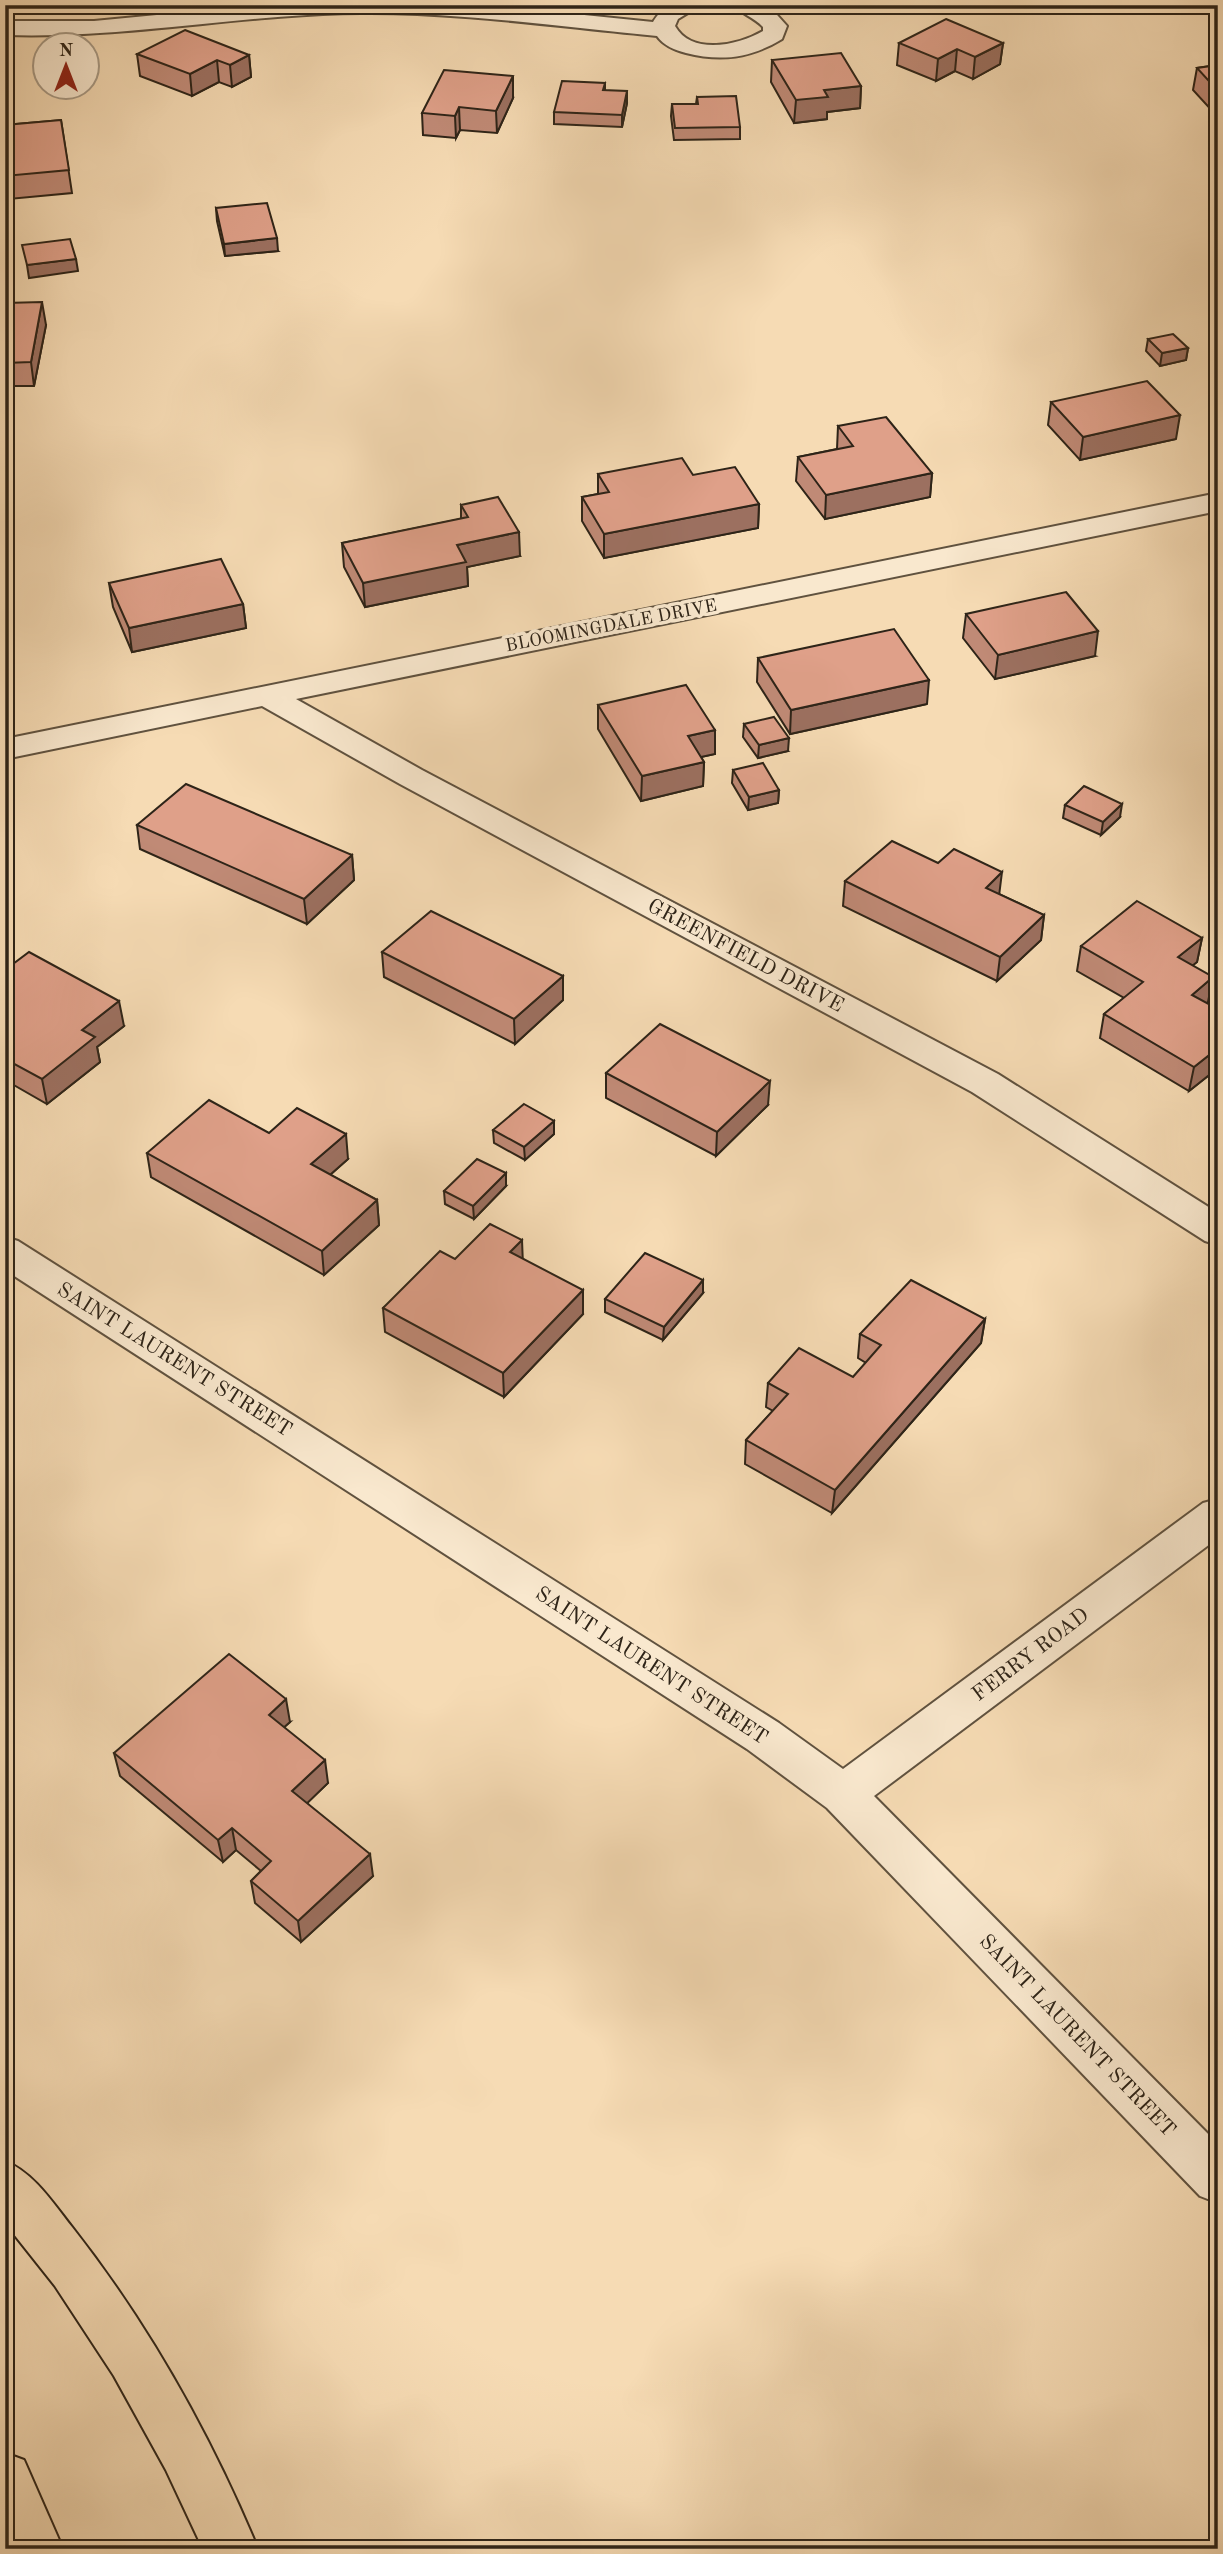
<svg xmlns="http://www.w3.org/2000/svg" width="1223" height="2554" viewBox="0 0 1223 2554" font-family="'Old Standard TT',serif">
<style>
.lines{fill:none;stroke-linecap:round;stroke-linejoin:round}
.minor-casing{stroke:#60523f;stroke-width:4}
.motorway-casing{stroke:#2e2418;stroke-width:4}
.minor{fill:#f9e8ce;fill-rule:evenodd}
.motorway{fill:#f6dbb4;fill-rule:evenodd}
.wall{fill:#c08a76;stroke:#2e2418;stroke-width:2}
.shaded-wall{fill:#9c7060;stroke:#2e2418;stroke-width:2}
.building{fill:#dfa089;stroke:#2e2418;stroke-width:2}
.labels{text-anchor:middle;stroke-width:7;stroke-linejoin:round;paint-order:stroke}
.far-street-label{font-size:18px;fill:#2e2418;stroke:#f9e8ce}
.street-label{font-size:21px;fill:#2e2418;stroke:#f9e8ce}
</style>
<rect width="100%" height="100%" fill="#f6dbb4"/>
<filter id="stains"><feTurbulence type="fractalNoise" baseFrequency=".00286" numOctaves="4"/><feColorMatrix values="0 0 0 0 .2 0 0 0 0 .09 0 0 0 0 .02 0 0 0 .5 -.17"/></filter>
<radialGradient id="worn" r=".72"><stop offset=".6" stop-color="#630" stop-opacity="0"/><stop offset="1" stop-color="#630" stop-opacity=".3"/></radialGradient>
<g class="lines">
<defs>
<g id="minor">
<path d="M 260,5 L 485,5 L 653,22 C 665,2 680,5 701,5 L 678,19 L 675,26 C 692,56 739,45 763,31 L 763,27 C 754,17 739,13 734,5 L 769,6 L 787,26 L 782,39 C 751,58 721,62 686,53 C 675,50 664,46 657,36 C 559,27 460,12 361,13 C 242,14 125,39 5,35 L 5,21 L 94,21 Z"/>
<polygon points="1218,493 1218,511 296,699 422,770 998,1074 1218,1213 1218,1245 1205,1241 972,1092 400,784 262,706 5,759 5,739"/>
<polygon points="5,1237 18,1241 779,1723 843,1769 1203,1503 1218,1499 1218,1538 874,1796 1218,2144 1218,2203 1200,2196 827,1808 747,1749 5,1270"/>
</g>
<g id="motorway">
<path d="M 5,2161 C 34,2173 53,2203 72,2227 C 149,2325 210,2434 258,2549 L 203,2549 L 166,2470 L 114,2376 L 55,2286 L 5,2223 Z"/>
<polygon points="5,2453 24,2460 63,2549 8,2549 5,2541"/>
</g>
</defs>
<use href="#minor" class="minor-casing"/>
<use href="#motorway" class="motorway-casing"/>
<use href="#minor" class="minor"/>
<use href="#motorway" class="motorway"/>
</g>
<g class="wall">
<polygon points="899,43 1003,43 1000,64 973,79 955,71 936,81 897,65"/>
<polygon points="137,54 249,55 251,77 232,87 219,82 192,96 140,76"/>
<polygon points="772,60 861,86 860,108 827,112 827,119 794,123 771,82"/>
<polygon points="1218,65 1218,114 1215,114 1193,90 1197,68"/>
<polygon points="605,83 605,90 627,103 622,127 554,124 554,112"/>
<polygon points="697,97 740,127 740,139 674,140 671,116 672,104 696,104"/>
<polygon points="513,98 497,133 460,130 456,138 423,135 422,113"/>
<polygon points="61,120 72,193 9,199 5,178 5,125"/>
<polygon points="216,208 278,251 225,256 217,221"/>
<polygon points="5,303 46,325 34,386 7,386 6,394"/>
<polygon points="1148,339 1188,348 1186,360 1160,366 1146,351"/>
<polygon points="1218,373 1218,405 1210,397 1215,374"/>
<polygon points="1051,402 1176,439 1080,460 1048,425"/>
<polygon points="838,426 932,473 930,497 825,519 796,481 798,457 837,449"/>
<polygon points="598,474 759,504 758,528 604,558 582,521 582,497 598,494"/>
<polygon points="461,505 520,556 467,567 468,586 365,607 344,567 342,543 461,519"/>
<polygon points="109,583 243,604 246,628 132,652 113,607"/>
<polygon points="1218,589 1218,614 1214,609"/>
<polygon points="966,614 1095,656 995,679 963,638"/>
<polygon points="758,658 927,704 790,734 757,682"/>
<polygon points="598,705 715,730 715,754 701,757 704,762 703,786 641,801 598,729"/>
<polygon points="744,724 788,751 758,758 743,737"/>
<polygon points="733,770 779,790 778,803 748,810 732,783"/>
<polygon points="1065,805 1120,817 1101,835 1063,818"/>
<polygon points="137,825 352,855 354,880 307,924 140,849"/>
<polygon points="845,881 999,894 1044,915 1041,940 997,981 843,906"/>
<polygon points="1202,938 1197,962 1193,965 1208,1002 1206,1003 1218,1009 1218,1068 1189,1091 1100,1038 1104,1014 1124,998 1077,971 1081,946"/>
<polygon points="382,952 563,976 563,1000 515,1044 384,977"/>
<polygon points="5,970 124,1026 97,1047 100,1062 47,1104 5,1080"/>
<polygon points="606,1073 768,1105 716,1156 606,1098"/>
<polygon points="554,1121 554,1134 525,1160 494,1143 493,1130"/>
<polygon points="269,1133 348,1159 330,1175 377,1200 379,1225 324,1275 151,1177 147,1153"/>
<polygon points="506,1186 474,1219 445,1204 444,1191"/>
<polygon points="522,1240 522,1258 583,1314 504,1397 385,1332 383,1308 455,1259"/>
<polygon points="703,1293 663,1340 605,1312 605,1299"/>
<polygon points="985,1319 981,1343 832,1513 745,1464 746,1440 773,1411 766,1407 768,1383 853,1377 866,1363 858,1358 860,1334"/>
<polygon points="290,1722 284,1727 328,1783 307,1803 373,1876 301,1942 255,1903 251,1881 261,1871 236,1850 223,1862 120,1776 114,1753"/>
</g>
<g class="shaded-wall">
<polygon points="1003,43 1000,64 973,79 975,57"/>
<polygon points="957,49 955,71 936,81 938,59"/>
<polygon points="249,55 251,77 232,87 230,65"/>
<polygon points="217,60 219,82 192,96 190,74"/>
<polygon points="513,76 513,98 497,133 496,111"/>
<polygon points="861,86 860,108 827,112 827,119 794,123 796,100 824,90"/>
<polygon points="627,91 627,103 622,127 622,115"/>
<polygon points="1218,98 1218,114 1215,114"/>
<polygon points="459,107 460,130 456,138 455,116"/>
<polygon points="277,238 278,251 225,256 224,244"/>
<polygon points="76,259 78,271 29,278 27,265"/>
<polygon points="42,302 46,325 34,386 31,362"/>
<polygon points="1188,348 1186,360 1160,366 1162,353"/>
<polygon points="5,376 7,386 6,394 5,392"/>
<polygon points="1180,415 1176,439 1080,460 1083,437"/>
<polygon points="932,473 930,497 825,519 826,495"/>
<polygon points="759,504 758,528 604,558 604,534"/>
<polygon points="519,532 520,556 467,567 468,586 365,607 363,583 457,545"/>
<polygon points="243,604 246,628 132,652 129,628"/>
<polygon points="1098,631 1095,656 995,679 998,655"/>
<polygon points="929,680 927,704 790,734 791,710"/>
<polygon points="715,730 715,754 687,760 688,736"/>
<polygon points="789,738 788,751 758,758 759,745"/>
<polygon points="704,762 703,786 641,801 642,776"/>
<polygon points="779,790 778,803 748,810 749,797"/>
<polygon points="1122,804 1120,817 1101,835 1103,822"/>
<polygon points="352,855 354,880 307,924 304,899"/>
<polygon points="1002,872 999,896 986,888"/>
<polygon points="1044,915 1041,940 997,981 1000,957"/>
<polygon points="1202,938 1197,962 1173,981 1178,957"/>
<polygon points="563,976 563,1000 515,1044 514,1019"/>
<polygon points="1213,977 1208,1002 1187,1019 1192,995"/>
<polygon points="119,1001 124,1026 97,1047 100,1062 47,1104 42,1079 82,1030"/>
<polygon points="1218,1048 1218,1068 1189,1091 1194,1067"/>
<polygon points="770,1081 768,1105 716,1156 717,1132"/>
<polygon points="554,1121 554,1134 525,1160 524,1147"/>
<polygon points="346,1134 348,1159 314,1189 311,1164"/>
<polygon points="506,1173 506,1186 474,1219 473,1206"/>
<polygon points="377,1200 379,1225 324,1275 322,1251"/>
<polygon points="522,1240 523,1265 510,1252"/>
<polygon points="703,1280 703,1293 663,1340 664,1327"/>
<polygon points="583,1290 583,1314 504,1397 503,1373"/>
<polygon points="985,1319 981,1343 832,1513 835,1490"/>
<polygon points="286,1699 290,1722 272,1738 269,1715"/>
<polygon points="325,1760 328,1783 296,1814 292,1791"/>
<polygon points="232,1828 236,1850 223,1862 218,1840"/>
<polygon points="370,1854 373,1876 301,1942 298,1921"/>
</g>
<g class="building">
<polygon points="946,19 1003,43 975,57 957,49 938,59 899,43"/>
<polygon points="185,30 249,55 230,65 217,60 190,74 137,54"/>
<polygon points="841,53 861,86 824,90 828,97 796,100 772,60"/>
<polygon points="1218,65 1218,91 1197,68"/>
<polygon points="444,70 513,76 496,111 459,107 455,116 422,113"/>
<polygon points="562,81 605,83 603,90 627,91 622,115 554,112"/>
<polygon points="736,96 740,127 675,128 672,104 698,104 697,97"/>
<polygon points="61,120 69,170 5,176 5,125"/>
<polygon points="267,203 277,238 224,244 216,208"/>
<polygon points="70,239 76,259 27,265 22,245"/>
<polygon points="42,302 31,362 5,363 5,303"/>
<polygon points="1173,334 1188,348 1162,353 1148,339"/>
<polygon points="1147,381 1180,415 1083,437 1051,402"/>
<polygon points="886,417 932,473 826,495 798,457 853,446 838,426"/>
<polygon points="682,458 693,475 735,467 759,504 604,534 582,497 609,492 598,474"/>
<polygon points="498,497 519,532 457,545 466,562 363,583 342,543 468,517 461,505"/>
<polygon points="221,559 243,604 129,628 109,583"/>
<polygon points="1066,592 1098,631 998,655 966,614"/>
<polygon points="894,629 929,680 791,710 758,658"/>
<polygon points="686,685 715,730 688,736 704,762 642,776 598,705"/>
<polygon points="774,717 789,738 759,745 744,724"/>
<polygon points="763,763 779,790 749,797 733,770"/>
<polygon points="186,784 352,855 304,899 137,825"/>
<polygon points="1084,786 1122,804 1103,822 1065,805"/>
<polygon points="892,841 938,863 954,849 1002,872 986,888 1044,915 1000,957 845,881"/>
<polygon points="1137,901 1202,938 1178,957 1213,977 1192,995 1218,1009 1218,1048 1194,1067 1104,1014 1143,982 1081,946"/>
<polygon points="431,911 563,976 514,1019 382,952"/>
<polygon points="29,952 119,1001 82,1030 95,1037 42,1079 5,1059 5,970"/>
<polygon points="660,1024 770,1081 717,1132 606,1073"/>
<polygon points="209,1100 269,1133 297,1108 346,1134 311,1164 377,1200 322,1251 147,1153"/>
<polygon points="524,1104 554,1121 524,1147 493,1130"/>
<polygon points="477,1159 506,1173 473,1206 444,1191"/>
<polygon points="490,1224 522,1240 510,1252 583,1290 503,1373 383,1308 440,1251 455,1259"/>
<polygon points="645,1253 703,1280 664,1327 605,1299"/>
<polygon points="911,1280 985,1319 835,1490 746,1440 788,1394 768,1383 799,1348 853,1377 881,1345 860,1334"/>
<polygon points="229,1654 286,1699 269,1715 325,1760 292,1791 370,1854 298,1921 251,1881 271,1861 232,1828 218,1840 114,1753"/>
</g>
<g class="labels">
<g class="far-street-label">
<text transform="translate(611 625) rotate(-11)" y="6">BLOOMINGDALE DRIVE</text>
</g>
<g class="street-label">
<text transform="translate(746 955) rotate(28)" y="7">GREENFIELD DRIVE</text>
<text transform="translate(175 1359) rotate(32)" y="7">SAINT LAURENT STREET</text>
<text transform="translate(1030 1654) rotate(-37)" y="7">FERRY ROAD</text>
<text transform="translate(652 1665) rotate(33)" y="7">SAINT LAURENT STREET</text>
<text transform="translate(1078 2035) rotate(46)" y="7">SAINT LAURENT STREET</text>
</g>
</g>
<rect width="1223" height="2554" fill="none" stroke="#f6dbb4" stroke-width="28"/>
<rect x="7" y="7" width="1209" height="2540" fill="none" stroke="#2e2418" stroke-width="3.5"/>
<rect x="14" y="14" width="1195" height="2526" fill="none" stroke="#2e2418" stroke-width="2"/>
<g transform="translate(66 66)"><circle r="33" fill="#f9e8ce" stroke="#a89a85" stroke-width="2"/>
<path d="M0-5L12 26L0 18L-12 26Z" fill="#8f2418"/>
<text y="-10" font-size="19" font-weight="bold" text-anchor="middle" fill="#2e2418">N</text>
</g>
<rect width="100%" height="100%" filter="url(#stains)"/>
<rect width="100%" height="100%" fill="url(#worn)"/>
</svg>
